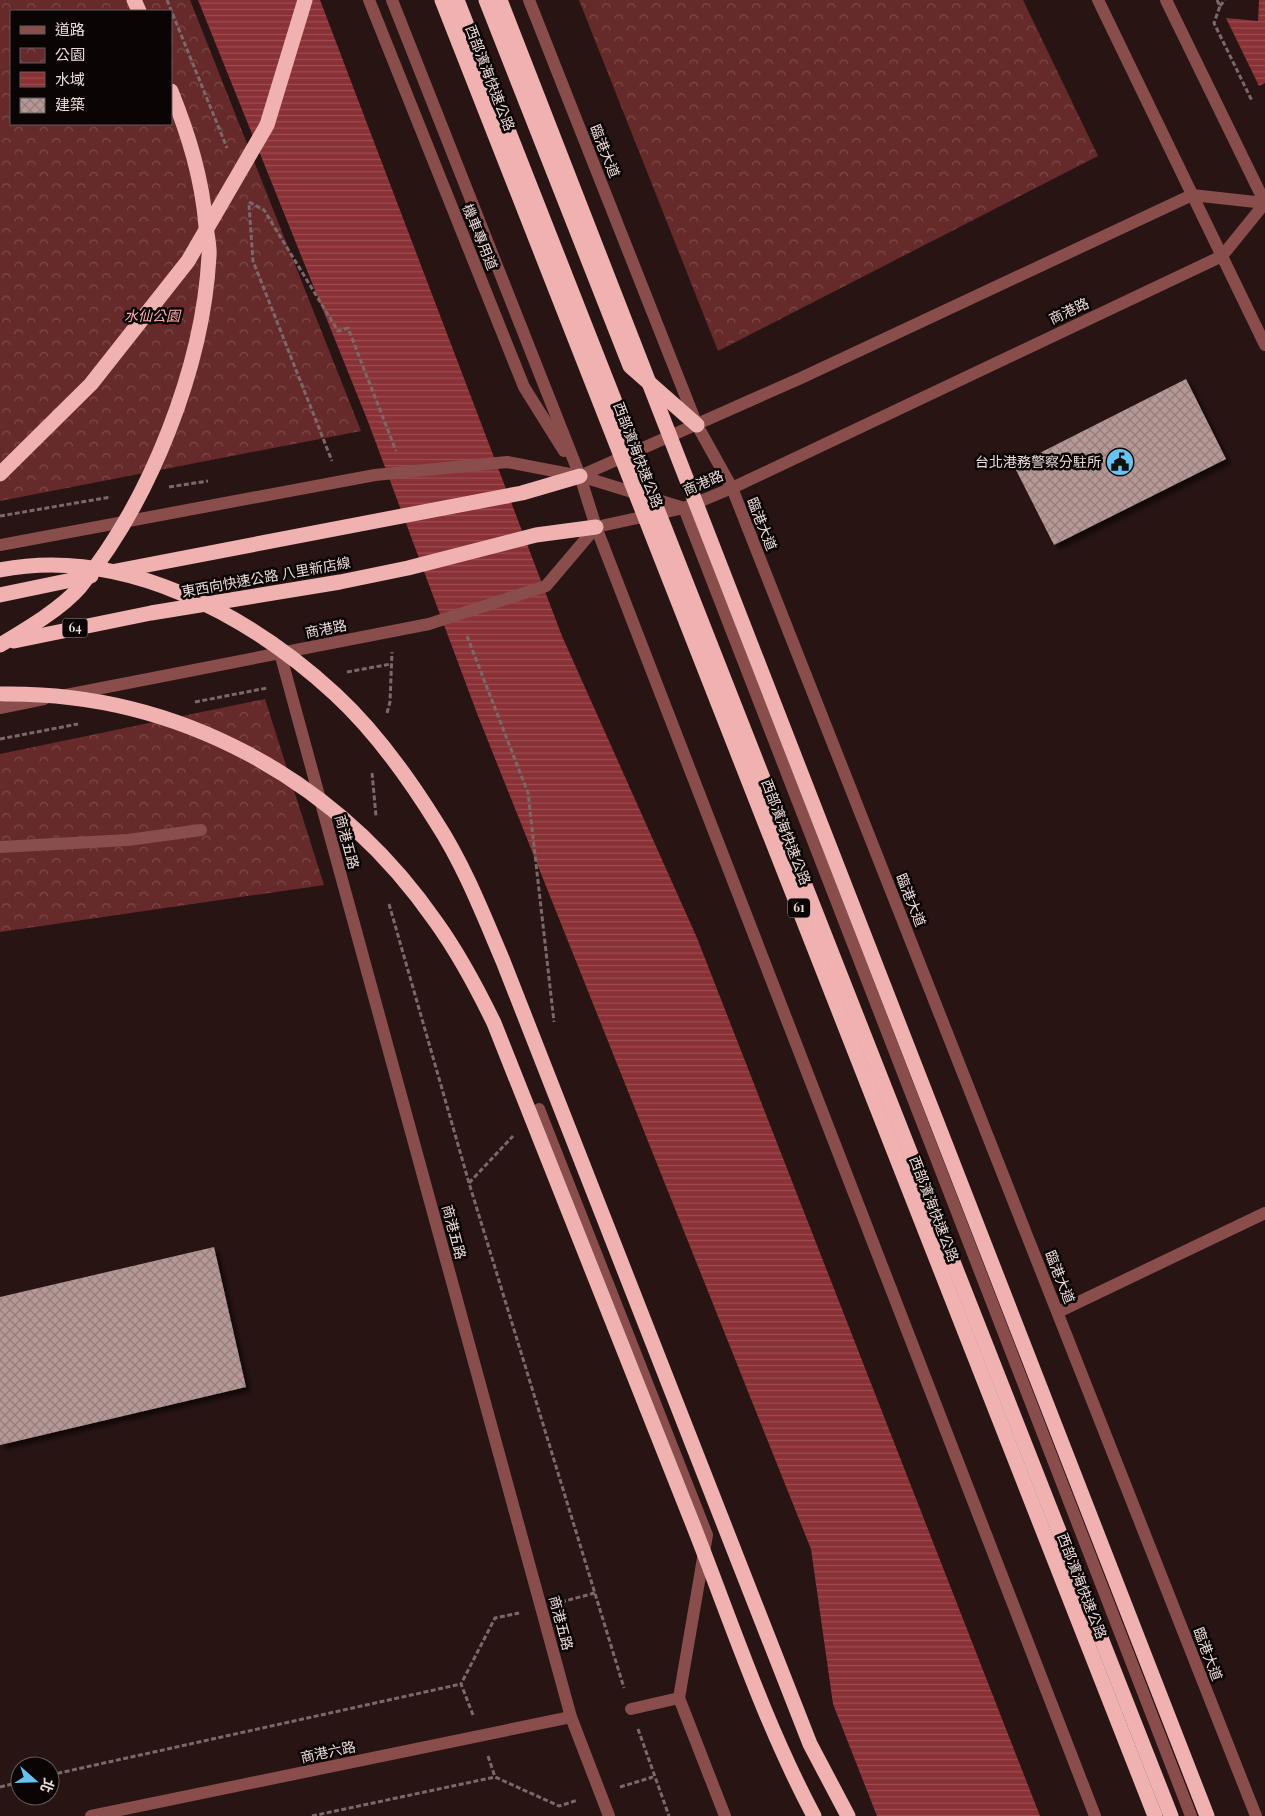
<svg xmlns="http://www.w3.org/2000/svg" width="1265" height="1816" viewBox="0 0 1265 1816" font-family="'Playfair Display','Noto Sans TC',serif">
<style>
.park{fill:url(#park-crowns);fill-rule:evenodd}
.water{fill:url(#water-rules)}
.building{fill:url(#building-cross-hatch);filter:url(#shadow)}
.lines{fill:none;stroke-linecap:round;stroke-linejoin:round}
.path{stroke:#7b6868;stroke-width:3;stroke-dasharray:5 2.5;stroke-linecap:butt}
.minor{stroke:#894d4c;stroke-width:12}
.highway{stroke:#f0b2b0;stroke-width:15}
.labels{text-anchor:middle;stroke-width:5;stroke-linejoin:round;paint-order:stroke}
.shield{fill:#0b0404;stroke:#a89a9a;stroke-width:1}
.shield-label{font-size:12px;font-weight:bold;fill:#ebdbda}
.street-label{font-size:14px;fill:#ebdbda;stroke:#0b0404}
.park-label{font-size:14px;font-style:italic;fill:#fbaeac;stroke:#0b0404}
.poi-label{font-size:14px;fill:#ebdbda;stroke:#0b0404;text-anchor:end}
</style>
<defs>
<pattern id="park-crowns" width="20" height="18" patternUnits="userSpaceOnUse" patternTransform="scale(1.25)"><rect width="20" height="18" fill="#672a2b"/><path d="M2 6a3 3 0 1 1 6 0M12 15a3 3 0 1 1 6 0" fill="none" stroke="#7d4849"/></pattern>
<pattern id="water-rules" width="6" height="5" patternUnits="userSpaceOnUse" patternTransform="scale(1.25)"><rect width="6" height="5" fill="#8a3135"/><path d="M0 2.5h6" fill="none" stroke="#9b4e52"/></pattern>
<pattern id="building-cross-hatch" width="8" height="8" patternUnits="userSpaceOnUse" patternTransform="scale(1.25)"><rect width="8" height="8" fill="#b69897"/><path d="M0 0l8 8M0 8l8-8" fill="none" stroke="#947e7d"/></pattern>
<filter id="shadow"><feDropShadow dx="4.5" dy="4.5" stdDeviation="2.5" flood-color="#0009"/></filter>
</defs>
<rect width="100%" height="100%" fill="#291414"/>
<g class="park">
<path d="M 0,0 L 190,0 L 361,431 L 0,501 ZM 11,11 L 171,11 L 171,124 L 11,124 Z"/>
<polygon points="579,0 1023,0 1098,156 718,351"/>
<polygon points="265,699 324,885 0,932 0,754"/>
</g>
<g class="water">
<polygon points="198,0 320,0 562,636 697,938 1040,1816 877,1816 833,1704 811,1549 478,716 367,419"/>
<polygon points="1259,0 1265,0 1265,83 1259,86 1226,18 1258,21"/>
</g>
<g class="building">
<polygon points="1186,379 1226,459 1054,545 1014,466"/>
<polygon points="214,1247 246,1387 0,1445 0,1297"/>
</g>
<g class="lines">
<g class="path">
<polyline points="167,0 227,148"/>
<polyline points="1217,0 1220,6 1214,23 1252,101"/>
<polyline points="1220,6 1225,0"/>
<polyline points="249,202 264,210 338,331 348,328 396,451"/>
<polyline points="249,205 253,261 332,461"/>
<polyline points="169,487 208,481"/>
<polyline points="0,516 111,497"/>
<polyline points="467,636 528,793 554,1022"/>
<polyline points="347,672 391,664"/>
<polyline points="195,702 267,688"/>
<polyline points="387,713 390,702 392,652"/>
<polyline points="0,739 78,724"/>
<polyline points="372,773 376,816"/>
<polyline points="389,904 469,1183 624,1688"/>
<polyline points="469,1183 513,1136"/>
<polyline points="561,1602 595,1593"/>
<polyline points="473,1715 461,1684 495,1618 519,1613"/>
<polyline points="638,1729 669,1816"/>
<polyline points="488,1756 495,1777"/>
<polyline points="50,1775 461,1684"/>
<polyline points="0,1787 20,1782"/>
<polyline points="620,1787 653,1777"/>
<polyline points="312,1816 495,1777 559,1806 578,1800"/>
</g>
<g class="minor">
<polyline points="369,0 524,387 564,451"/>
<polyline points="392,0 580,476 596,527 1095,1816"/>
<polyline points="529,0 697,425 732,488 1256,1816"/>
<polyline points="1098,0 1265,345"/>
<polyline points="1166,0 1265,203"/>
<polyline points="580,476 801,378 1192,195 1265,203"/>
<polyline points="0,545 375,475 507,462 580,476 684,508 1191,1816"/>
<polyline points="280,653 571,1717 609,1816"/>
<polyline points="66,695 429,624 546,586 596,527 684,508 732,488 1222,256 1265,203"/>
<polyline points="0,708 44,699"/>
<polyline points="0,847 128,840 201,830"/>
<polyline points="539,1109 707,1535 679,1698 725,1816"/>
<polyline points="1058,1312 1265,1213"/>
<polyline points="631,1709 679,1698"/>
<polyline points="91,1816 571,1717"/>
</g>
<g class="highway">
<polyline points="134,0 139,11"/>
<polyline points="442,0 1155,1816"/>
<polyline points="457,0 1171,1816"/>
<polyline points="486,0 630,366 697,425"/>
<polyline points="500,0 1207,1816"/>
<polyline points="0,474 91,384 188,261 267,125 305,0"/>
<path d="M 0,570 C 122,546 248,614 335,694 C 374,730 408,777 436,822 C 464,865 483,914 503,961 L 810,1744 L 848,1816"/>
<polyline points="116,571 522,493 580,476"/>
<polyline points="0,595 91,576"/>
<polyline points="14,641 151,613 340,582 408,568 536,535 596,527"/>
<path d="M 0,645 C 25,630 61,609 80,587 C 150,501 203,368 209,256 C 210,247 207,236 206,226 C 202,178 189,136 171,91"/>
<path d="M 0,694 C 176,691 336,778 436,922 C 459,954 477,988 494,1023 C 561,1191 627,1359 694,1527 C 732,1624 765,1724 814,1816"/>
</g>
</g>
<defs>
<symbol id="civic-disc" viewBox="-11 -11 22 22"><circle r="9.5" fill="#67c4f0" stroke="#0b0404"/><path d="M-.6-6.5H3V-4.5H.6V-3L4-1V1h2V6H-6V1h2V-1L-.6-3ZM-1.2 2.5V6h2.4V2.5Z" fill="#111"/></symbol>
</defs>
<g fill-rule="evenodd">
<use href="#civic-disc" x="1104" y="446" width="32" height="32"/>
</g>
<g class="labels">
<g class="shield">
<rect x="62.5" y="618.5" width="25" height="19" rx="4"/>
<rect x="788" y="898.5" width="22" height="19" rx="4"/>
</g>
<g class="shield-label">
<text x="75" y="632">64</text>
<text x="799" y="912">61</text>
</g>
<g class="street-label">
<text transform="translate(490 78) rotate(69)" y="5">西部濱海快速公路</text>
<text transform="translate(605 151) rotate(68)" y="5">臨港大道</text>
<text transform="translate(480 237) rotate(68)" y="5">機車專用道</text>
<text transform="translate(1069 311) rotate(-25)" y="5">商港路</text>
<text transform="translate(638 455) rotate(69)" y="5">西部濱海快速公路</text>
<text transform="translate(703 483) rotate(-23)" y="5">商港路</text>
<text transform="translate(762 524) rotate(68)" y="5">臨港大道</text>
<text transform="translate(266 577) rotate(-10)" y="5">東西向快速公路 八里新店線</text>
<text transform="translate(326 629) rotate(-11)" y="5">商港路</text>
<text transform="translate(786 832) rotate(69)" y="5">西部濱海快速公路</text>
<text transform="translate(347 842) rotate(75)" y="5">商港五路</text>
<text transform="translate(911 900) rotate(68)" y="5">臨港大道</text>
<text transform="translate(934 1209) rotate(69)" y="5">西部濱海快速公路</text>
<text transform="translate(454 1232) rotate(75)" y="5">商港五路</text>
<text transform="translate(1060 1277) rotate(68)" y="5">臨港大道</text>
<text transform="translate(1082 1586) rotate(69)" y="5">西部濱海快速公路</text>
<text transform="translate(561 1623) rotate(75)" y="5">商港五路</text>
<text transform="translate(1208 1654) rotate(69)" y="5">臨港大道</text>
<text transform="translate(328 1752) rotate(-12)" y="5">商港六路</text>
</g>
<g class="park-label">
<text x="152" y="321">水仙公園</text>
</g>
<g class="poi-label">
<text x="1101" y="467">台北港務警察分駐所</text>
</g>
</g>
<rect x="10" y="10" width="162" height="115" fill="#0b0404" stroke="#655a5a"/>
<rect x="20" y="26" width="25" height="8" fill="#894d4c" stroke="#655a5a"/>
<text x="55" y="35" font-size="15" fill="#ebdbda">道路</text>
<rect x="20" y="48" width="25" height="15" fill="url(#park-crowns)" stroke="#655a5a"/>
<text x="55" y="60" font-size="15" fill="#ebdbda">公園</text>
<rect x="20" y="72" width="25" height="15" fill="url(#water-rules)" stroke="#655a5a"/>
<text x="55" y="85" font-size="15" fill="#ebdbda">水域</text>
<rect x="20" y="98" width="25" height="15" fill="url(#building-cross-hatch)" stroke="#655a5a"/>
<text x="55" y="110" font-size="15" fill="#ebdbda">建築</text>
<g transform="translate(35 1781) rotate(110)"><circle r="24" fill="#0b0404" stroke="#655a5a"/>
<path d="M0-4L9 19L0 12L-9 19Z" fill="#67c4f0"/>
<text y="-8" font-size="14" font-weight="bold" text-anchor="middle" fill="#ebdbda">北</text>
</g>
</svg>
